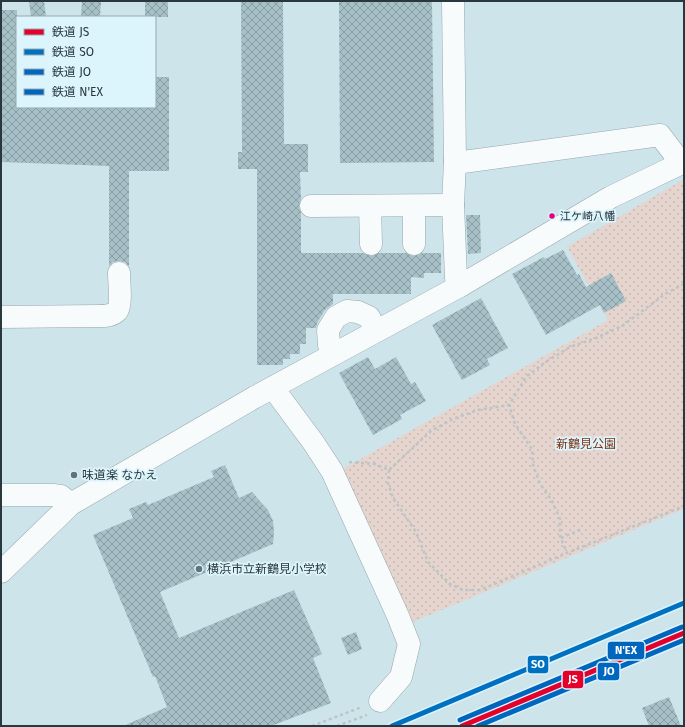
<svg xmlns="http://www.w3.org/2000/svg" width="685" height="727" viewBox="0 0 685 727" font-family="'Fira Sans','Noto Sans JP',sans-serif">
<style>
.park{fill:url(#park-dots)}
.building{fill:url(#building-cross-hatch)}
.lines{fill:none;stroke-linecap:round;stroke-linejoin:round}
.minor-casing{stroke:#96a7ac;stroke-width:23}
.path{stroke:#bcc4c7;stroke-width:2.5;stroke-dasharray:3 3;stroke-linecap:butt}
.minor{stroke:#f8fbfc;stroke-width:22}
.rail-1-casing{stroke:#dcf4fc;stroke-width:8}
.rail-2-casing{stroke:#dcf4fc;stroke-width:8}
.rail-3-casing{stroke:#dcf4fc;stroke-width:8}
.rail-4-casing{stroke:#dcf4fc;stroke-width:8}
.rail-1{stroke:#e4002b;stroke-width:5}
.rail-2{stroke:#0071c1;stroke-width:5}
.rail-3{stroke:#0067c0;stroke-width:5}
.rail-4{stroke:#0065bd;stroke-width:5}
.bus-dot{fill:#e5007d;stroke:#dcf4fc;stroke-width:1.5}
.poi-dot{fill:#62747a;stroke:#dcf4fc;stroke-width:1.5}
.labels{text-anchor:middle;stroke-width:3.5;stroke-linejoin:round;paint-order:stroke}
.bus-label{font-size:11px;fill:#28383d;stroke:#dcf4fc;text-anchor:start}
.park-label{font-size:12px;fill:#7e3212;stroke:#dcf4fc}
.poi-label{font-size:12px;fill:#28383d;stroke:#dcf4fc;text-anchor:start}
.line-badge{stroke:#dcf4fc;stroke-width:1.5}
.badge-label{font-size:11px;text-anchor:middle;font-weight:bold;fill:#fff}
</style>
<defs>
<pattern id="park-dots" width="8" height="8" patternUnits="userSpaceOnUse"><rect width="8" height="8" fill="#e6d5ce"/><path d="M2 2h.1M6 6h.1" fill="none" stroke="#c5b8b2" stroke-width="1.8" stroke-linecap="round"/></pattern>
<pattern id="building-cross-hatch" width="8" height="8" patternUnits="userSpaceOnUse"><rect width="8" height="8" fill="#a7c0c7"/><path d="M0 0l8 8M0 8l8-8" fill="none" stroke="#889da3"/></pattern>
</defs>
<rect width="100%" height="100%" fill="#cee4eb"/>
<polygon class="park" points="684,179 684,509 408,624 339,471 608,320 567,247"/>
<g class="building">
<polygon points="29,1 44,1 46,17 31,17"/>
<polygon points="82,1 101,1 100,17 81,17"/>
<rect x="145" y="1" width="23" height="16"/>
<polygon points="241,1 283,1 284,144 308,144 308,172 300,172 301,199 299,206 301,213 301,253 363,253 371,256 379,253 406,253 414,256 422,253 441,253 441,273 424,273 424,278 411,277 411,294 333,294 333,304 325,310 317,323 316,328 306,328 306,344 300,344 300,354 290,354 290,359 283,359 283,365 257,365 257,169 238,169 238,152 242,152"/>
<polygon points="339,1 432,1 434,162 340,163"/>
<polygon points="1,10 17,10 17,107 155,107 155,77 169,77 169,171 129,171 129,266 125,262 119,261 113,262 109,266 109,166 1,162"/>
<polygon points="466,215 480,215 481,253 468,254"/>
<polygon points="563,250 577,275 579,274 586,287 611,273 626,301 604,313 600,305 546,335 512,274 544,257 545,259"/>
<polygon points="481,298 508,348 487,359 490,365 462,380 432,325"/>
<polygon points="368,357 375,369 396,357 411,384 415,382 426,401 400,415 402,419 373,435 339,373"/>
<polygon points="225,465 239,498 252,492 268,510 273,521 274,532 273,544 160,592 179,638 294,590 322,654 313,658 331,703 271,726 123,726 167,707 155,676 153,677 93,535 133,518 129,509 146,502 148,505 214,477 211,471"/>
<polygon points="356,632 362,649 348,655 341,638"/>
<polygon points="669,697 681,726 649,726 642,708"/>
</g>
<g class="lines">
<defs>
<g id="minor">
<polyline points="453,1 455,161 453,205 456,278 460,286"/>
<polyline points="455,161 463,162 660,135 681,163"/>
<polyline points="311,206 453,205"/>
<polyline points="370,206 371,244"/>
<polyline points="414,206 414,244"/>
<path d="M 1,317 L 99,316 C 105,316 112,316 117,311 C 122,305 119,282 119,273"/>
<polyline points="332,355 329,345 328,330 336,317 347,311 358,312 369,317 376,331"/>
<polyline points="273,388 313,442 332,471 398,616 409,644 401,677 380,701"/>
<polyline points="1,495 53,495 61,496 71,504"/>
<polyline points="1,572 71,504 255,397 460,286 611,197 684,162"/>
</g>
</defs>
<use href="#minor" class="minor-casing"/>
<g class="path">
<polyline points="684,284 665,294 622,326 596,338 570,347 544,363 526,377 509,405 515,424 532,449 533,465 540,484 552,501 560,519 560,536 567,553 684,506"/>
<polyline points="349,462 375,464 389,470 431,431 453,419 478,410 509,405"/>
<polyline points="389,470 388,483 393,498 416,532 428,562 450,584 463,590 480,590 567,553"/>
<polyline points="561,538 582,529"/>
<polyline points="312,726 362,707"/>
<polyline points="337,726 367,715"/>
</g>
<use href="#minor" class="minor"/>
<defs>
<polyline id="rail-1" points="462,726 684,633"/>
<polyline id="rail-2" points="392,726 684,603"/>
<polyline id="rail-3" points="478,726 684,640"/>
<polyline id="rail-4" points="460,720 682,627"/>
</defs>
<use href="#rail-1" class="rail-1-casing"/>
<use href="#rail-2" class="rail-2-casing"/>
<use href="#rail-3" class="rail-3-casing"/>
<use href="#rail-4" class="rail-4-casing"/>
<use href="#rail-1" class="rail-1"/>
<use href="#rail-2" class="rail-2"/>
<use href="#rail-3" class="rail-3"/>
<use href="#rail-4" class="rail-4"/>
</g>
<circle class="bus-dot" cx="552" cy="216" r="3.5"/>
<g class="poi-dot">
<circle cx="74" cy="475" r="4"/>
<circle cx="199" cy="569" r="4"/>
</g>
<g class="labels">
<g class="bus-label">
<text x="560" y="220">江ケ崎八幡</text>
</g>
<g class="park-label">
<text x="586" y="448">新鶴見公園</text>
</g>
<g class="poi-label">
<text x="82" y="479">味道楽 なかえ</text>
<text x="207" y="573">横浜市立新鶴見小学校</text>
</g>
</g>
<g class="line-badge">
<rect x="607" y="641" width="38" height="19" rx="4" fill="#0065bd"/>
<rect x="527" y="655" width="22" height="19" rx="4" fill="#0071c1"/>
<rect x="597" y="662" width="23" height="19" rx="4" fill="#0067c0"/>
<rect x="562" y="670" width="22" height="19" rx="4" fill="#e4002b"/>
</g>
<g class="badge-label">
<text x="626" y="654">N'EX</text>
<text x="538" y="668">SO</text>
<text x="609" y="675">JO</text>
<text x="573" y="683">JS</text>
</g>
<rect width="685" height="727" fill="none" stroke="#28383d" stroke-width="4"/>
<rect x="16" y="16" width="140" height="92" fill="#dcf4fc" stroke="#94a9b0"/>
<rect x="24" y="29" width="20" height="6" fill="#e4002b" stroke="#94a9b0"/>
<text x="52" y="36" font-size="12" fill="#28383d">鉄道 JS</text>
<rect x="24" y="49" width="20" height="6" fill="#0071c1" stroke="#94a9b0"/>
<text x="52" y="56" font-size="12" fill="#28383d">鉄道 SO</text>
<rect x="24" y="69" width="20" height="6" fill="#0067c0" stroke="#94a9b0"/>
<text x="52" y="76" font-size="12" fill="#28383d">鉄道 JO</text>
<rect x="24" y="89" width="20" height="6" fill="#0065bd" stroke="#94a9b0"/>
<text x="52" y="96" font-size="12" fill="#28383d">鉄道 N'EX</text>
</svg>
